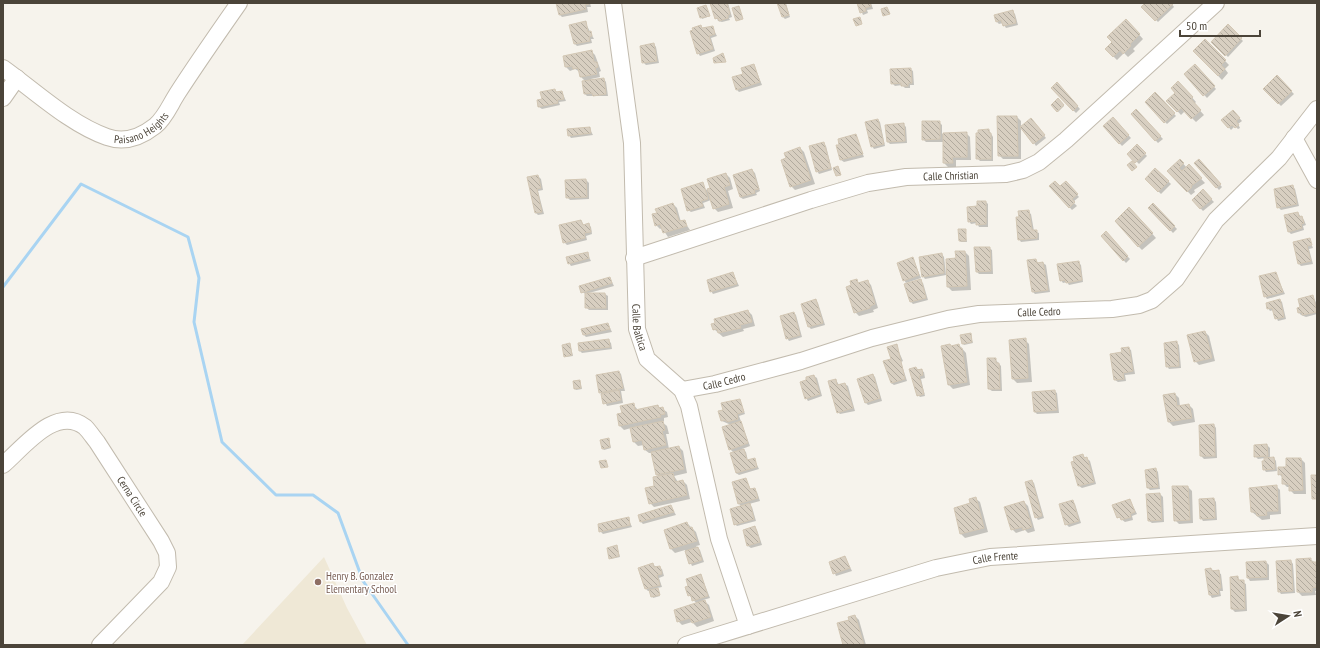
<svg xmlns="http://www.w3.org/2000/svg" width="1320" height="648" viewBox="0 0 1320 648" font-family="'PT Sans Narrow',sans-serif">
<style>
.education{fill:#efe8d6}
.shadow{fill:#0003}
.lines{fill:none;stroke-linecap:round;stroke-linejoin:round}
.stream{stroke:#a9d4f2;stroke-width:3}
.building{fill:url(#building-back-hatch);stroke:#d3c7b4}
.minor-casing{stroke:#c2bbae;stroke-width:18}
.minor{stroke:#fff;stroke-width:16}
.education-dot{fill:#8d6e63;stroke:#fff;stroke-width:1.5}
.labels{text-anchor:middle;stroke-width:3;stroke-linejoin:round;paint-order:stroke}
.street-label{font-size:11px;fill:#4b4439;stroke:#fff}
.education-label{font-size:11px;fill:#785e54;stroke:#fff;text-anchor:start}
</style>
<defs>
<pattern id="building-back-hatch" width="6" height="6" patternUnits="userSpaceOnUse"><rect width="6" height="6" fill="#d8cfc1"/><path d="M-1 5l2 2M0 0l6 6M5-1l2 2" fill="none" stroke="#b1aa9e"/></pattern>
</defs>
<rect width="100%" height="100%" fill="#f6f3ec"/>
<polygon class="education" points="324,557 347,608 367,645 242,645"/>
<g class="shadow">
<polygon points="557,3 590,3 591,7 587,7 588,12 562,17 560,15"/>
<polygon points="711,3 728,3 732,17 729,18 730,20 722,22 718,21"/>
<polygon points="779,3 786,3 790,17 785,19 783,17"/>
<polygon points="858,3 871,3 873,9 867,10 868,13 863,15"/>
<polygon points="1147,3 1171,3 1174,7 1158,22 1143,7"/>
<polygon points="706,6 710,16 702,19 699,9"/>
<polygon points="1012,11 1015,14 1018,25 1006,28 1003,23 999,24 996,21"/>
<polygon points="1126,20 1143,39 1133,49 1135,51 1128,57 1124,53 1117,60 1106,49 1114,42"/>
<polygon points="585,22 594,39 591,39 592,43 577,46 575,44 571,25"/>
<polygon points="701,26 703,29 712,27 717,36 711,38 715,51 700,56 698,53"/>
<polygon points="1228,26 1243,41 1228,57 1212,41"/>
<polygon points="1205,40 1229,65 1225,69 1228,73 1222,80 1194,51"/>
<polygon points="654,44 656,47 659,63 646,65 643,62"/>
<polygon points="591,51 595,55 601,71 599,72 600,77 591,79 592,81 604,79 606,82 608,96 587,96 585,94 585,81 581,77 580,72 575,69 570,71 566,67"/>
<polygon points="754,65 762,85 739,92 737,90 744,75"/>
<polygon points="1195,65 1216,89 1207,98 1185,74"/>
<polygon points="910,69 913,71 914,85 910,85 910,88 905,88 902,85 895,86 892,83"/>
<polygon points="1277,77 1294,94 1281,106 1264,89"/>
<polygon points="1057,83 1080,109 1076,113 1052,88"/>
<polygon points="1182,86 1196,102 1194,104 1204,115 1196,122 1185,111 1181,115 1168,101"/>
<polygon points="555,90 557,92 562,92 566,101 559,102 560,105 542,109 539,107 543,100"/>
<polygon points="1155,93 1176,116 1167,124 1146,102"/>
<polygon points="1058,100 1064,106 1058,112 1052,105"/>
<polygon points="1136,111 1163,139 1158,143 1132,115"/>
<polygon points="1233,111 1242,121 1238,124 1240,128 1238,129 1235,126 1231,130 1223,120"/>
<polygon points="1017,117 1021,121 1021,159 1003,159 999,155"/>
<polygon points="1113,119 1131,138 1122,146 1104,126"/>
<polygon points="878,120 880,122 885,146 874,149 872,146"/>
<polygon points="939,122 942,125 942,134 966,133 970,137 971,160 956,160 956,167 948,167 944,163 944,142 926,142 923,139"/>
<polygon points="1033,122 1046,138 1036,146 1034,143"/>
<polygon points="903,124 906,127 907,143 890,144 888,142"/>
<polygon points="589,128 593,135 571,138 569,135"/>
<polygon points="989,130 993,137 993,161 980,161 977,158"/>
<polygon points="855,135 864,157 844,162 841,160 838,146"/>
<polygon points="823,143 826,146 832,170 819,174 817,171"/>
<polygon points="1137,146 1147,156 1139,164 1129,154"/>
<polygon points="800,148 804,152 815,184 795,190 791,186 787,159"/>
<polygon points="1180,160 1187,168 1189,166 1205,183 1194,190 1195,192 1191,195 1168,171"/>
<polygon points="1199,160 1222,187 1219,190 1195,163"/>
<polygon points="1155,169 1171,184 1161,194 1146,179"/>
<polygon points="752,170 755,173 760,191 756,193 757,195 743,199 740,197"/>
<polygon points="726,174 730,178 733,189 728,191 733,208 718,212 714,208 711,200 703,203 705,208 691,212 688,210 703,183 706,190 712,189"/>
<polygon points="538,176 541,179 543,190 538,191 544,214 538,215 536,213 528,178"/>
<polygon points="586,180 589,183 589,199 570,200 567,197"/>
<polygon points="1066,182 1079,197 1073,202 1077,206 1072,210 1050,186 1060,187"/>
<polygon points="1293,187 1295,189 1299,206 1281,210 1278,207"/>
<polygon points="1203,191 1214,202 1203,211 1193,200"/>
<polygon points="986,202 988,204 988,227 979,227 977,223 971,224 969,221"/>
<polygon points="673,204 677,208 681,222 684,221 690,230 668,237 662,228 660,229 656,225 658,213"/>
<polygon points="1153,204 1177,229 1173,233 1150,208"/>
<polygon points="1028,212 1031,214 1034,231 1039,233 1039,240 1021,242 1019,239 1020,218"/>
<polygon points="1133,212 1156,238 1142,250 1138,246"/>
<polygon points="1298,213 1304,220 1306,225 1303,226 1304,230 1291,234 1288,231"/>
<polygon points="581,221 584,225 588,224 591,227 592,234 586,236 587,240 567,245 564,242"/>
<polygon points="965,230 967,242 961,242 960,241"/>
<polygon points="1106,233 1130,259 1126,263 1102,236"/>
<polygon points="1309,239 1313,248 1309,249 1313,264 1301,266 1299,264"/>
<polygon points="989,248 992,250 993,274 979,274 977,272"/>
<polygon points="956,252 965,252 969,256 971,290 952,291 948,287 947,260 957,259"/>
<polygon points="587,253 591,261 571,266 569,263"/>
<polygon points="942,254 944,257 946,275 925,279 923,276"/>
<polygon points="913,259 921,278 906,283 904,280"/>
<polygon points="1036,260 1039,264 1043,263 1046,265 1050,292 1035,294 1033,292"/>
<polygon points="1078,262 1081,265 1083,282 1069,285 1067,282 1063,283 1061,280"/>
<polygon points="733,273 739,286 713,294 711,291"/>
<polygon points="1275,273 1285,294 1267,299 1265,296"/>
<polygon points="610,278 614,286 589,293 605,294 608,296 608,310 589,310 586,307 586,294 582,292"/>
<polygon points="857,281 860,284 867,281 871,285 878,308 873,310 874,312 859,316 855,312 853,286"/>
<polygon points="920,281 923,283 928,300 913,304 911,302 906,285"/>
<polygon points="1313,296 1317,305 1317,314 1306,317 1301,315 1299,313 1301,308"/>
<polygon points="816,300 818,303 825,325 811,329 809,327 802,304"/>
<polygon points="1280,300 1282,302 1286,319 1278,321 1273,310 1270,311 1268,308"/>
<polygon points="748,311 752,315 755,326 743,329 744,331 723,337 714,329"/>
<polygon points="794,313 796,315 802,337 789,341 787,338"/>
<polygon points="608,324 612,332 586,337 584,335"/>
<polygon points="1205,332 1209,336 1215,361 1199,365 1195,361"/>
<polygon points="970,334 973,343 964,345 963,344"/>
<polygon points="608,340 611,343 612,349 582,353 580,351"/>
<polygon points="1025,340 1029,344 1032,382 1017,383 1013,379"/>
<polygon points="1176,342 1179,345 1181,368 1169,369 1167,366"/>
<polygon points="570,344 573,356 566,357 565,356"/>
<polygon points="896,345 903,361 901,362 907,381 894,385 891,383 892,359"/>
<polygon points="959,345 966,353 970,385 953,389 949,385 942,347"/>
<polygon points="1128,348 1131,350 1135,374 1125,375 1126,381 1118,382 1115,380 1123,353"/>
<polygon points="995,359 1001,366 1002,391 992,391 989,389"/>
<polygon points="916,368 924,372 925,378 921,379 925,396 920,397 918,395"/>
<polygon points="619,372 621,374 625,391 621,391 623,403 607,406 600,392"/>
<polygon points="873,375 875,377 882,401 868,405 865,402"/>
<polygon points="814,376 817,378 822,396 808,401 806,398"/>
<polygon points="836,380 839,385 845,384 848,386 855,411 840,414 838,412"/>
<polygon points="580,381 582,389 576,390 575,389"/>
<polygon points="1054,391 1057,393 1059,413 1037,414 1035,412 1033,393"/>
<polygon points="1175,394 1179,398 1180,406 1189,405 1193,409 1195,422 1173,426 1169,422"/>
<polygon points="740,400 745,414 739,416 750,446 742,449 746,452 748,461 754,459 759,469 739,475 736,473 734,453 730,449 731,425 722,421"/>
<polygon points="633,404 638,410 658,406 667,412 668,417 664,418 664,421 662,422 667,426 669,434 666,434 669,449 679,447 683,451 687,473 674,476 678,482 683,481 687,485 690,499 654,507 650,503 659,477 657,475 652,453 649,453 645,450 644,445 638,446 634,442 631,428 624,430 620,426 618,415 623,414"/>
<polygon points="1214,425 1216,428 1217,458 1204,459 1201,456 1200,426"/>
<polygon points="609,440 611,448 604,450 603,449"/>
<polygon points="1267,445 1270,448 1270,459 1274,458 1276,461 1277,471 1266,472 1264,469 1265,458 1258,459 1255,456"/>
<polygon points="1082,455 1090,461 1096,484 1082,488 1079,486 1073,462"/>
<polygon points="1301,459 1305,463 1306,494 1294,494 1290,490 1290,487 1287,487 1283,483 1283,478 1279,474"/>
<polygon points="1156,469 1158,472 1160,489 1150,490 1148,488"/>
<polygon points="746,479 751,490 754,489 757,492 760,501 749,504 752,507 756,521 737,526 735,524 742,507 739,504"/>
<polygon points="1032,481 1034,483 1044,518 1038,520 1036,517"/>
<polygon points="1276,486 1280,490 1281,514 1270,515 1270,519 1262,520 1252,512"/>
<polygon points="1188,487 1192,491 1193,523 1179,524 1175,520"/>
<polygon points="1160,494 1163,497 1164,522 1152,523 1149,521"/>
<polygon points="976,499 980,502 988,532 965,538 961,534 972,504"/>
<polygon points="1214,499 1216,502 1217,520 1203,521 1201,518"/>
<polygon points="1130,500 1137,514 1132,516 1133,520 1125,522 1118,517"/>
<polygon points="1072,501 1075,504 1081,523 1069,527 1066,524"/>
<polygon points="1024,502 1028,506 1035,531 1028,533 1025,530 1016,533 1012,529"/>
<polygon points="671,506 676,515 643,524 641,522 639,516"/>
<polygon points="628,518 632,527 603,534 600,531"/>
<polygon points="687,523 696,532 700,545 696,546 700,550 704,562 692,566 685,550 675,553 671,549 665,530"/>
<polygon points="755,527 757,530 762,545 751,548 748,546"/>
<polygon points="617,546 620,557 611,559 610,558"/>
<polygon points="845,557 852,571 836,576 830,562"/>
<polygon points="1310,559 1317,564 1317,591 1315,591 1316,595 1302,596 1298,592"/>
<polygon points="1291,561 1293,564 1295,593 1281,594 1279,591"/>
<polygon points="1266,562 1269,565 1269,580 1250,581 1248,578 1247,563"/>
<polygon points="653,565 662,569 664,576 659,578 662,587 657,588 660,596 653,598 650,591 648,591 646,589"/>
<polygon points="1206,569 1211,569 1221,574 1223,591 1220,591 1221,596 1212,598 1210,595"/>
<polygon points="701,575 710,598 703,600 709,605 714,621 697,627 692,622 682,625 678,621 697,604 689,595"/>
<polygon points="1238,577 1240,581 1246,584 1247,611 1235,612 1232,609 1231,578"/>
<polygon points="855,616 859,620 866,645 844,645 850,620"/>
</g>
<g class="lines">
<polyline class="stream" points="3,287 81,184 188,237 199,278 194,322 222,442 276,495 313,495 338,513 363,581 408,645"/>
</g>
<g class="building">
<polygon points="556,3 589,3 589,4 585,5 586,9 559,15"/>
<polygon points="710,3 727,3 730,14 728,15 728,18 719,21 718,18 715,19"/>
<polygon points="777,3 785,3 789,15 782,17"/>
<polygon points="857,3 870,3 871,6 865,8 866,11 860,13"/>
<polygon points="1145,3 1172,3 1173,4 1155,21 1141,7"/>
<polygon points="706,5 710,16 700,18 697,8"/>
<polygon points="739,6 743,19 736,21 732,8"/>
<polygon points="887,7 890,14 883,16 881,9"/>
<polygon points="1013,10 1016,23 1003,26 1001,20 996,22 994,15"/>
<polygon points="860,17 862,24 856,26 853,19"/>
<polygon points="1126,19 1140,34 1130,44 1131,46 1123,54 1120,50 1113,57 1105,49 1112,42 1107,37"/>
<polygon points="586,21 588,32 591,31 592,36 589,37 590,41 574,44 569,25"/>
<polygon points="1228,24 1242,38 1225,56 1211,42"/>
<polygon points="701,25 702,28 713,26 715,34 709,36 713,49 697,54 690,31 693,30 692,28"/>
<polygon points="1205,39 1226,60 1221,65 1225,69 1218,76 1193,51"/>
<polygon points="654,43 657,61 642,63 640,46"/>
<polygon points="592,50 594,62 597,62 598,67 595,68 597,74 580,77 578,68 573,69 572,66 565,67 563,56"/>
<polygon points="723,53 726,62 714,63 713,58"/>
<polygon points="754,64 760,82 736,90 732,77 743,74 741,68"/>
<polygon points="1195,64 1215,86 1203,96 1184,74"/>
<polygon points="911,68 912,83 908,83 908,86 901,86 901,83 891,84 890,69"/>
<polygon points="1277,75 1292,91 1278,104 1263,89"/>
<polygon points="604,78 606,94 593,96 592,93 584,94 582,81"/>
<polygon points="1178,81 1193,97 1191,99 1201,110 1191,119 1181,108 1177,112 1166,101 1175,93 1171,88"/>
<polygon points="1057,82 1078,106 1073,111 1051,88"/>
<polygon points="555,89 556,92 562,91 564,99 557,100 558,103 538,107 537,100 542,99 540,92"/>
<polygon points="1155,92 1175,113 1164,123 1145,102"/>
<polygon points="1058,98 1064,105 1057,112 1051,105"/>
<polygon points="1136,109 1161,136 1155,141 1131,114"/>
<polygon points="1233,110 1240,118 1236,121 1239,125 1235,128 1232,125 1228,128 1221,120"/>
<polygon points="997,116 1017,116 1018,156 998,156"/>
<polygon points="1113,117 1129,135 1119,144 1103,126"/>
<polygon points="1031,118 1045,135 1033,144 1020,127"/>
<polygon points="878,119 884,144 871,147 865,122"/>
<polygon points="922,121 940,121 940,139 922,140"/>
<polygon points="904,123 905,141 887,142 885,125"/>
<polygon points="590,127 591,133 568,136 567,129"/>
<polygon points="989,129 989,133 991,133 991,159 976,159 976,133 978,133 978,130"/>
<polygon points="967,132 967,157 952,157 953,163 943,163 943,133"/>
<polygon points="856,134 863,154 840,160 836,145 839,145 838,139"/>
<polygon points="824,142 831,168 816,172 809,146"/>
<polygon points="1137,144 1146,153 1135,163 1127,154"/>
<polygon points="800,147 811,180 790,187 781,160 786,158 784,153"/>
<polygon points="1180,159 1184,163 1179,168 1182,171 1189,164 1202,178 1191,186 1192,187 1187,192 1167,171"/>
<polygon points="1199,159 1221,184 1216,188 1194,163"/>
<polygon points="1132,161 1137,167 1132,171 1127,165"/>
<polygon points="838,166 841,175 836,176 833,168"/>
<polygon points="1155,168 1169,181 1158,192 1145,179"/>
<polygon points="752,169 759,189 754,190 755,193 740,197 733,175"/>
<polygon points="726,173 730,185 724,187 729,204 713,209 707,189 710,188 707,179"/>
<polygon points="538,175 541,188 537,189 542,212 535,213 527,177"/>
<polygon points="586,179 587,197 566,198 565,180"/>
<polygon points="1055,181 1060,186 1066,181 1078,194 1072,199 1075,202 1069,208 1049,186"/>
<polygon points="703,182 708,199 701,201 703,206 687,211 681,189"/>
<polygon points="1293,185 1297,204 1277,208 1274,189"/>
<polygon points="1203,189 1212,199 1200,209 1192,200"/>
<polygon points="977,201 986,201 986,224 976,225 976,221 968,222 967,207 977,206"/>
<polygon points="673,203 679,221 685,220 687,226 663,233 660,224 655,226 652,214 657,213 655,209"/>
<polygon points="1153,203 1175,226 1170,231 1148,208"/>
<polygon points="1129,207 1153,233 1138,247 1115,221"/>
<polygon points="1029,210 1032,230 1037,230 1037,238 1018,240 1016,217 1019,217 1018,211"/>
<polygon points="1298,212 1299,217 1302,216 1304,223 1301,224 1302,228 1288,232 1284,215"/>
<polygon points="581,220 583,225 589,223 591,232 584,233 585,238 563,243 559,225"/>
<polygon points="958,229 966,229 966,241 959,241"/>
<polygon points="1106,231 1128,256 1123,261 1101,236"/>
<polygon points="1310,238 1312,245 1307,246 1311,261 1298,264 1293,242"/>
<polygon points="974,247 990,247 991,271 976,272"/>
<polygon points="955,251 965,251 967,286 947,287 946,259 956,258"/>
<polygon points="588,252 589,258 568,264 566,257"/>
<polygon points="942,253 944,273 922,277 919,257"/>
<polygon points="913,257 919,275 903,281 897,263"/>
<polygon points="1036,259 1037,263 1043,262 1048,290 1032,292 1027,260"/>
<polygon points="1079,261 1082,280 1066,283 1065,280 1060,281 1057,264"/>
<polygon points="733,272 737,284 710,292 707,280"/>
<polygon points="1276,272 1283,292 1264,297 1259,276"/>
<polygon points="610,277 612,283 581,293 579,286"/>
<polygon points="857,279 858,283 868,280 875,304 870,306 870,308 854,313 846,287 851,285 850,281"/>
<polygon points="921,279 926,298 910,302 904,284"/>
<polygon points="585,293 605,293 606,308 585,308"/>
<polygon points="1313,295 1317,312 1302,315 1302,312 1298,313 1297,308 1300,307 1298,299"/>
<polygon points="816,299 823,323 808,327 801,304"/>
<polygon points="1280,299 1284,317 1275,319 1272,308 1267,309 1266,303"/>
<polygon points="748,310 752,322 740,325 741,328 718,333 717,329 713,330 711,324 715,323 714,319"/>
<polygon points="794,312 800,335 786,339 780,316"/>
<polygon points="608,323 610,329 583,335 581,329"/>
<polygon points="1205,331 1212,358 1194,362 1187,335"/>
<polygon points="971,333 972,342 962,344 960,335"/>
<polygon points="1026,338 1028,378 1012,379 1009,340"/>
<polygon points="609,339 610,347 579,351 578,343"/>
<polygon points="1177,341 1179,366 1166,367 1164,343"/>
<polygon points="570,343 572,355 564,357 562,345"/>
<polygon points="897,344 905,379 891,383 883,361 891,359 887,347"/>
<polygon points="950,344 951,346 959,344 960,348 962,348 967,382 948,385 941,346"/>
<polygon points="1129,347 1133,371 1123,373 1124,379 1114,380 1110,354 1122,352 1121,348"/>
<polygon points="987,358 996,358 996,363 999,363 1000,389 988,389"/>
<polygon points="916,367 917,370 922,369 923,375 919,376 924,394 917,396 909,369"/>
<polygon points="619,371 623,388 599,393 596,375"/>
<polygon points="873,374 880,398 865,403 857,379"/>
<polygon points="814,375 820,394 805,399 800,382 806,380 806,377"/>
<polygon points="836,379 837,385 845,383 853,408 837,413 828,381"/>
<polygon points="580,380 581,388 574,389 573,381"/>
<polygon points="619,390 621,400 603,404 601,394"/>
<polygon points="1055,390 1057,410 1034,412 1032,392"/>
<polygon points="1175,393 1177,406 1189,404 1192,418 1168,422 1163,395"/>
<polygon points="740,399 744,412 737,414 738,419 727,422 726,420 721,421 718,411 723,410 721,403"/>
<polygon points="634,403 635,410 658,405 659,408 663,407 665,414 660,415 661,417 619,426 617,414 622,413 620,406"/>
<polygon points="663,421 665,430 662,431 666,445 644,450 642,440 633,442 630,428"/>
<polygon points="741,421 748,443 729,450 722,427"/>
<polygon points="1214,424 1215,456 1200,456 1199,425"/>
<polygon points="609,438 610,447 602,449 600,440"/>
<polygon points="1267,444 1268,456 1254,457 1254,445"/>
<polygon points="679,446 684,469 656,475 651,452"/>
<polygon points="744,449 747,460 755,458 757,467 736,473 730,453"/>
<polygon points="1083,454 1084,458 1087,457 1094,482 1078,486 1071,462 1074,461 1073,457"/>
<polygon points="1274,457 1275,469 1263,470 1262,461 1264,461 1264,458"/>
<polygon points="1286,458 1301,458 1303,490 1289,491 1289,484 1282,484 1282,474 1278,475 1278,467 1286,467"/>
<polygon points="606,460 608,467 601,468 599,461"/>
<polygon points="1156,468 1158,487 1147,488 1145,470"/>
<polygon points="673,473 675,482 683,480 687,495 649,504 645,488 654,486 653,477"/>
<polygon points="1311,475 1317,475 1317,499 1312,499"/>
<polygon points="746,478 750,489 755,488 758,498 738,504 732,482"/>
<polygon points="1032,480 1042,516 1035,518 1025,482"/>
<polygon points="1277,485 1278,511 1266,511 1267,515 1257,516 1256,512 1251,512 1249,488"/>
<polygon points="1172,486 1188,486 1190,520 1174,521"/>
<polygon points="1160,493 1162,520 1148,521 1146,494"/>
<polygon points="976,497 984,528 960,534 954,508 970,503 969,499"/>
<polygon points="1214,498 1215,518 1200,519 1199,499"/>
<polygon points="1130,499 1135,512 1130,514 1131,517 1121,520 1120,517 1117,518 1112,505"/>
<polygon points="1073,500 1079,521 1065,525 1059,504"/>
<polygon points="1024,501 1032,527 1023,530 1022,527 1011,530 1004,507"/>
<polygon points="750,503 754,519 734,525 730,509"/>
<polygon points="671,505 674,512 640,522 638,515"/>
<polygon points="629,517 630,525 599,532 598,524"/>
<polygon points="687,522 689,528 692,527 697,541 670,549 664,530"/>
<polygon points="755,526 760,542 747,546 743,530"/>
<polygon points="617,545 619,556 609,559 607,548"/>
<polygon points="698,547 702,560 689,564 685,551"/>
<polygon points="845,556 850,568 833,574 829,562"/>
<polygon points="1311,558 1311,562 1316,562 1317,587 1312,588 1312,592 1297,592 1296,559"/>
<polygon points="1291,560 1293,591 1278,592 1276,561"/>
<polygon points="1266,561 1267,577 1247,578 1246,562"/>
<polygon points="653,563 654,567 660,566 662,574 657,575 660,585 645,589 638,568"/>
<polygon points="1211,568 1212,571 1219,570 1221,588 1218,589 1219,594 1209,595 1205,569"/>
<polygon points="701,574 708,596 692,601 691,595 688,596 685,587 688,586 686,579"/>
<polygon points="1238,576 1238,580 1244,580 1245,609 1231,609 1230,577"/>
<polygon points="658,588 660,595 651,597 649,590"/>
<polygon points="705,600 711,617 692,623 690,618 677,622 674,610"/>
<polygon points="855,615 864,645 843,645 837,623 849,620 848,617"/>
</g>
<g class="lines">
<defs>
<g id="minor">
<path id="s1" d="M 613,3 L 632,143 L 637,329 L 647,359 L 682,390 L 689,406 L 719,539 L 748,626"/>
<path id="s2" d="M 3,68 C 35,91 70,124 107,137 C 124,143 141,137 155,126 C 165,118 170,105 177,94 C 197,63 218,33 239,3"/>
<polyline points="3,98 17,78"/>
<polyline points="1294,138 1317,180"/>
<path id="s3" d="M 634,258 L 811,200 L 868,183 L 906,177 L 1006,174 L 1023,170 L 1039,162 L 1066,140 L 1216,3"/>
<path id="s4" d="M 682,390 L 715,384 L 801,361 L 872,338 L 948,319 L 979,314 L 1112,309 L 1139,305 L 1152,300 L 1176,279 L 1216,220 L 1279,158 L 1317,109"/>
<path id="s5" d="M 3,465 C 23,448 56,404 85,427 C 89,431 93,437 97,442 L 161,541 L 167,553 L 168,567 L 161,582 L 100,645"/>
<path id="s6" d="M 686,645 L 936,568 L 990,557 L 1317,536"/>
</g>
</defs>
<use href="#minor" class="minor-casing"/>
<use href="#minor" class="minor"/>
</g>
<circle class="education-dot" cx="318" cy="582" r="4"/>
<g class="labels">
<g class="street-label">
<text dy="4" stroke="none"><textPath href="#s2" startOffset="163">Paisano Heights</textPath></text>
<text dy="4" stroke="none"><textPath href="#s3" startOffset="329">Calle Christian</textPath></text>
<text dy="4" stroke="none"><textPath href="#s4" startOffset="367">Calle Cedro</textPath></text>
<text dy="4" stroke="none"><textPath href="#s1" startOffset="326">Calle Baltica</textPath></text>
<text dy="4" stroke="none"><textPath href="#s4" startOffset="43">Calle Cedro</textPath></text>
<text dy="4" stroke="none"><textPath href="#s5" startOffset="183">Cerna Circle</textPath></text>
<text dy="4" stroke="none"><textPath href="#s6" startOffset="322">Calle Frente</textPath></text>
</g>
<g class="education-label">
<text x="326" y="580">Henry B. Gonzalez<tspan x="326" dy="13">Elementary School</tspan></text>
</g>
</g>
<rect width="1320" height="648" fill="none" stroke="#4b4439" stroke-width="8"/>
<g transform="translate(1288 616) rotate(78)" stroke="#ffffff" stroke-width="3" paint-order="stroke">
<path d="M0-3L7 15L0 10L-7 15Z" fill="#4b4439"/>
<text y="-6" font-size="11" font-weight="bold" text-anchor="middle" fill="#4b4439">N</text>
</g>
<path d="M1180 30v6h80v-6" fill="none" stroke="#4b4439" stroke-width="2"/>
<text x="1186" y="30" font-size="12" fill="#4b4439" stroke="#ffffff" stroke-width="3" paint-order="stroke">50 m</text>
</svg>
